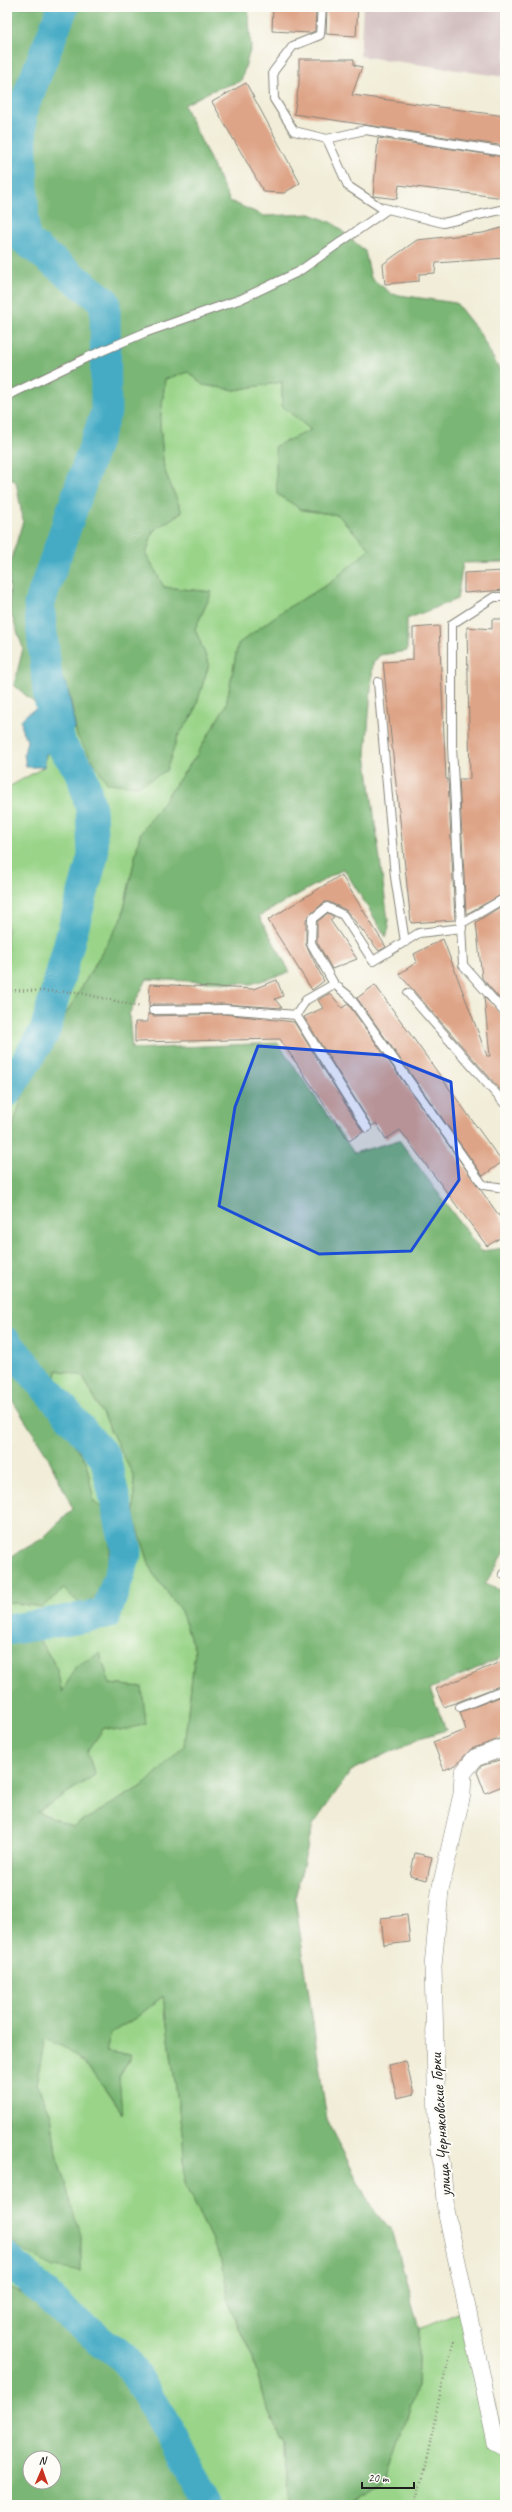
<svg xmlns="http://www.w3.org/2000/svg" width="512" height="2512" viewBox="0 0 512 2512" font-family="Caveat,sans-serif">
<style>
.industrial{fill:#d2bfbf}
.green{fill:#99d488;stroke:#5a7852}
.forest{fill:#7ab674;stroke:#4b6948;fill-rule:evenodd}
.water{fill:#45abc5;stroke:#306470}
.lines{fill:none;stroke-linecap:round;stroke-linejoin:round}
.river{stroke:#45abc5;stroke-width:31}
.building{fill:#dea487}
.service-casing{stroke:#86847a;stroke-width:10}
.minor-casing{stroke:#86847a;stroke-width:18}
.path{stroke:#86847a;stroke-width:2.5;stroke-dasharray:1 3;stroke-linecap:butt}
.service{stroke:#fff;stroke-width:8}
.minor{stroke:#fff;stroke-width:17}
.marked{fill:#1d4ed8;fill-opacity:0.2;stroke:#1d4ed8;stroke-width:3;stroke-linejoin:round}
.labels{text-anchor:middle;stroke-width:4;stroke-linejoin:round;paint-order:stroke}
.street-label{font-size:17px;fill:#1c1c1c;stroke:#fdfcf7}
</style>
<rect width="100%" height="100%" fill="#fdfcf7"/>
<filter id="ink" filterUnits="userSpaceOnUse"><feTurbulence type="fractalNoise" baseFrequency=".025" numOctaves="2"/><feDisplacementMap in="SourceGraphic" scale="8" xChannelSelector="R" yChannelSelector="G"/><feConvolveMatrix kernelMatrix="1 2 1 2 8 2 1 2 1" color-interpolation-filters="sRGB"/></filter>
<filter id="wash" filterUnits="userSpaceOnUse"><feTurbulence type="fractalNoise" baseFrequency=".012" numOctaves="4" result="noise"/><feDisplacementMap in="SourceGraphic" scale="16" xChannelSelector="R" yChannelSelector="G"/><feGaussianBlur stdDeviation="0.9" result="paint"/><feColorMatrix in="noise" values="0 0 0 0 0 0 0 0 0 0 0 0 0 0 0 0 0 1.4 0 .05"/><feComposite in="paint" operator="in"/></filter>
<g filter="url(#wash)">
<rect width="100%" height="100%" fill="#f1edd8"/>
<polygon class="industrial" points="363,7 505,7 505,77 360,56"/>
<g class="green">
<path d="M 188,372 L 203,385 L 235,390 L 282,382 L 282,406 L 311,430 L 302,510 L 338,515 L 370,549 L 330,583 L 284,610 L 238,644 L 226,705 L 196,756 L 140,834 L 122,918 L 28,1079 L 7,1145 L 7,788 L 44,767 L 46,754 C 62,748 67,740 75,726 L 77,736 L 166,771 L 178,736 L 194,713 L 209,664 L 195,629 L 212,592 L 164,587 L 146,554 L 153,531 L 182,512 L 164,469 L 160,424 L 165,379 Z"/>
<polygon points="57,1370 83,1376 134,1477 134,1517 152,1572 181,1611 195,1651 184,1746 145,1784 73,1827 37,1812 95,1775 87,1752 104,1728 121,1731 142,1687 110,1684 100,1653 62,1692 56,1666 38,1638 7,1640 7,1602 41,1607 64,1589 94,1502 86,1461 52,1413"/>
<polygon points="163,1996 183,2140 185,2185 222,2261 230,2308 253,2358 264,2401 283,2443 285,2505 198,2505 170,2461 173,2437 64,2312 7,2287 7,2230 17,2247 68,2193 56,2154 51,2114 36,2084 45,2038 72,2051 97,2078 121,2113 119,2076 132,2055 106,2052 111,2033 137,2017"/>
<polygon points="468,2309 505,2448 505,2505 343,2505 387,2479 417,2387 419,2329"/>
</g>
<g class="forest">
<path d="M 7,7 L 248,7 L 251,47 L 241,81 L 211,91 L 184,105 L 230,201 L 264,216 L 310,214 L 333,223 L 365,251 L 371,278 L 392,294 L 456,303 L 479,332 L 505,380 L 505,562 L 463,563 L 457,599 L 407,619 L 407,651 L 380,655 L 373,663 L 366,754 L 389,928 L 386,937 L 344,869 L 259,916 L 290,972 L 251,984 L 147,979 L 129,1014 L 132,1049 L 278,1043 L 354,1153 L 399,1140 L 481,1251 L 505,1248 L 505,1552 L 485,1584 L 505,1592 L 505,1656 L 430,1689 L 446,1730 L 420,1738 L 351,1771 L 313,1825 L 295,1898 L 327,2120 L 371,2207 L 393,2233 L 419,2329 L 417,2387 L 387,2479 L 343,2505 L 285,2505 L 283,2443 L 264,2401 L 253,2358 L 230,2308 L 222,2261 L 185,2185 L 183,2140 L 163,1996 L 137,2017 L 111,2033 L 106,2052 L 132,2055 L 119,2076 L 122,2114 C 101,2083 82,2051 45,2039 L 36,2084 L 51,2114 L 56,2154 L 81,2235 L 81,2272 L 51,2266 L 17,2247 L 7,2230 L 7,1640 L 38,1638 L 56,1666 L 62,1692 L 76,1666 L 100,1653 L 110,1684 L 142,1687 L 146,1724 L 121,1731 L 104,1728 L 87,1752 L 95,1775 L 37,1812 L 73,1827 L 145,1784 L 184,1746 L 195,1651 L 181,1611 L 152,1572 L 134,1517 L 134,1477 L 83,1376 L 57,1370 L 52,1413 L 86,1461 L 94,1502 L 110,1514 L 110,1552 L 101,1592 L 83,1607 L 64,1589 L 42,1607 L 7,1602 L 7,1571 L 10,1557 L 42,1539 L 73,1509 L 47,1455 L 7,1392 L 7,1145 L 28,1079 L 122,918 L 140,834 L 196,756 L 226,705 L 238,644 L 284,610 L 330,583 L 370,549 L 338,515 L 302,510 L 277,494 L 275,446 L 311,430 L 282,406 L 282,382 L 235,390 L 203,385 L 188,372 L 165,379 L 160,424 L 164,469 L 182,512 L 153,531 L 146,554 L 164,587 L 212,592 L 195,629 L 209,664 L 194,713 L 178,736 L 166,771 L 138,786 L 107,783 L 77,736 L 70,697 L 56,705 L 39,707 L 14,685 L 23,648 L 10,611 L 9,567 L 23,521 L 16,482 L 7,476 Z"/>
<path d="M 7,2287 L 64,2312 L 125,2359 L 173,2437 L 170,2461 L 198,2505 L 7,2505 ZM 30,2458 L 54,2458 L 54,2482 L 30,2482 Z"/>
</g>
<path class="water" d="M 50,666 L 67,685 L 75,726 L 67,741 L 58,750 L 46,754 L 44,767 L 26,767 L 24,754 L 27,740 L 22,731 L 21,720 C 31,708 41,707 56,705 L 42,673 Z"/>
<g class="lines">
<g class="river">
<polyline points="7,1092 45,1031 93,856 91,809 81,772 61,745 49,698 39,605 106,412 105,302 24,239 21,113 63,7"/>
<polyline points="7,1343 105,1457 127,1551 106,1614 7,1630"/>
<polyline points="7,2258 64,2312 125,2359 173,2437 206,2505"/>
</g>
</g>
<g id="blocks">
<g class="building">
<polygon points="273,7 316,7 315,31 310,33 272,31"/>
<polygon points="327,7 358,7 356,36 326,34"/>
<polygon points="299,59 354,59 354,65 362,67 352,95 505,116 505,146 294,114 299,84"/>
<polygon points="246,83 300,183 284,193 264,192 212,102"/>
<polygon points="378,138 505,157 505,198 399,185 397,199 373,196"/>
<polygon points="505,227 505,258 436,263 435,273 419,274 419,281 385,284 383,264 417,240 483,233"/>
<polygon points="505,571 505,590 464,593 464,573"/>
<polygon points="492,619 505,619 505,893 466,914 459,779 470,779 467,627 492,629"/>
<polygon points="439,626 446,779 448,779 455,920 411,923 383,662 413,660 413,628"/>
<polygon points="341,875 386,947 379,951 346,910 329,902 324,902 306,919 306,945 324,981 312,990 268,920"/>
<polygon points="505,904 505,1005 482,978 476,922"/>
<polygon points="328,913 334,917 330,920 357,959 332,969 317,942 317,922"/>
<polygon points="443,939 487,1056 490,1056 484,997 505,1018 505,1095 399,974 417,962 414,954"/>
<polygon points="277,980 283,996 275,999 282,1008 224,1004 153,1004 149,1007 150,984 253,989"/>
<polygon points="375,985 502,1162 483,1176 357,998"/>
<polygon points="330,993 342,1008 348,1004 505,1224 505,1235 487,1246 400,1130 386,1139 376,1123 372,1126 304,1017 323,1008 318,1000"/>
<polygon points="148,1013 153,1016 224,1014 294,1022 363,1132 349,1141 280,1039 135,1042 135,1022 148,1022"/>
<polygon points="505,1660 505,1684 444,1707 436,1689"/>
<polygon points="505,1695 505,1737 471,1749 456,1765 444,1770 433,1742 466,1730 460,1712"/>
<polygon points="505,1758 505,1785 485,1793 477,1772 481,1766"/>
<polygon points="415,1853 432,1857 427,1880 410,1876"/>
<polygon points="407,1915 410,1942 384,1945 381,1918"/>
<polygon points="406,2061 414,2094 397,2098 389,2065"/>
</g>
</g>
</g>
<g filter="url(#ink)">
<use href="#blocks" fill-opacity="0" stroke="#86847a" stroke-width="1"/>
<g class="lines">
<defs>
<g id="service">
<polyline points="322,7 320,35 293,46 273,72 274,99 294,131 327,139 365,130 505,152"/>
<polyline points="327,139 348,186 380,207 443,223 505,209"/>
<polyline points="7,396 88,357 144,333 241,299 298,272 388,209"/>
<polyline points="505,597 494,597 452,624 452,746 463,965 505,1013"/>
<polyline points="378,682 395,877 405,942"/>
<polyline points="462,923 505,898"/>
<polyline points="334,984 311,943 312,919 327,907 343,915 373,961 419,933 462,928"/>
<polyline points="408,993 505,1104"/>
<polyline points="153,1010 224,1009 296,1015"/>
<polyline points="367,1128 296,1015 306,1000 334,984 349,996 483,1185 505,1188"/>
<polyline points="503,1574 505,1575"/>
<polyline points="460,1707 505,1689"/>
</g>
<polyline id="minor" points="505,1747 475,1758 463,1773 462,1794 440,1891 433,1966 437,2120 446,2210 496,2443 505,2448"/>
</defs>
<use href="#service" class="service-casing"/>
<use href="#minor" class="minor-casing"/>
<g class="path">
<polyline points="7,990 76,992 141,1007"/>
<path d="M 414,2505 C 432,2451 436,2393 456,2339"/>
</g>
<use href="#service" class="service"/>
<use href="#minor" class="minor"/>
</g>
</g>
<path class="marked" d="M 258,1046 L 383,1055 L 451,1082 L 459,1180 L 411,1251 L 319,1254 L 219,1206 L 235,1107 Z"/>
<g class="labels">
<g class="street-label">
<text transform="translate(440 2125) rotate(-94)" y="6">улица Черняковские Горки</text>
</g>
</g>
<rect width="512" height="2512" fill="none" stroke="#fdfcf7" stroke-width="24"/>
<g transform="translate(42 2470) rotate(2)"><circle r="19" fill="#fdfcf7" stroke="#a3a29f"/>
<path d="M0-3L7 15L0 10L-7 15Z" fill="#c8321e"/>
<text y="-6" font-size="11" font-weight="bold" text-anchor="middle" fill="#1c1c1c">N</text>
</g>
<path d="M362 2482v6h52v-6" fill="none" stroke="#1c1c1c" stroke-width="2"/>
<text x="368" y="2482" font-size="12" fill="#1c1c1c" stroke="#fdfcf7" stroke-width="3" paint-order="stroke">20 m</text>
</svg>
